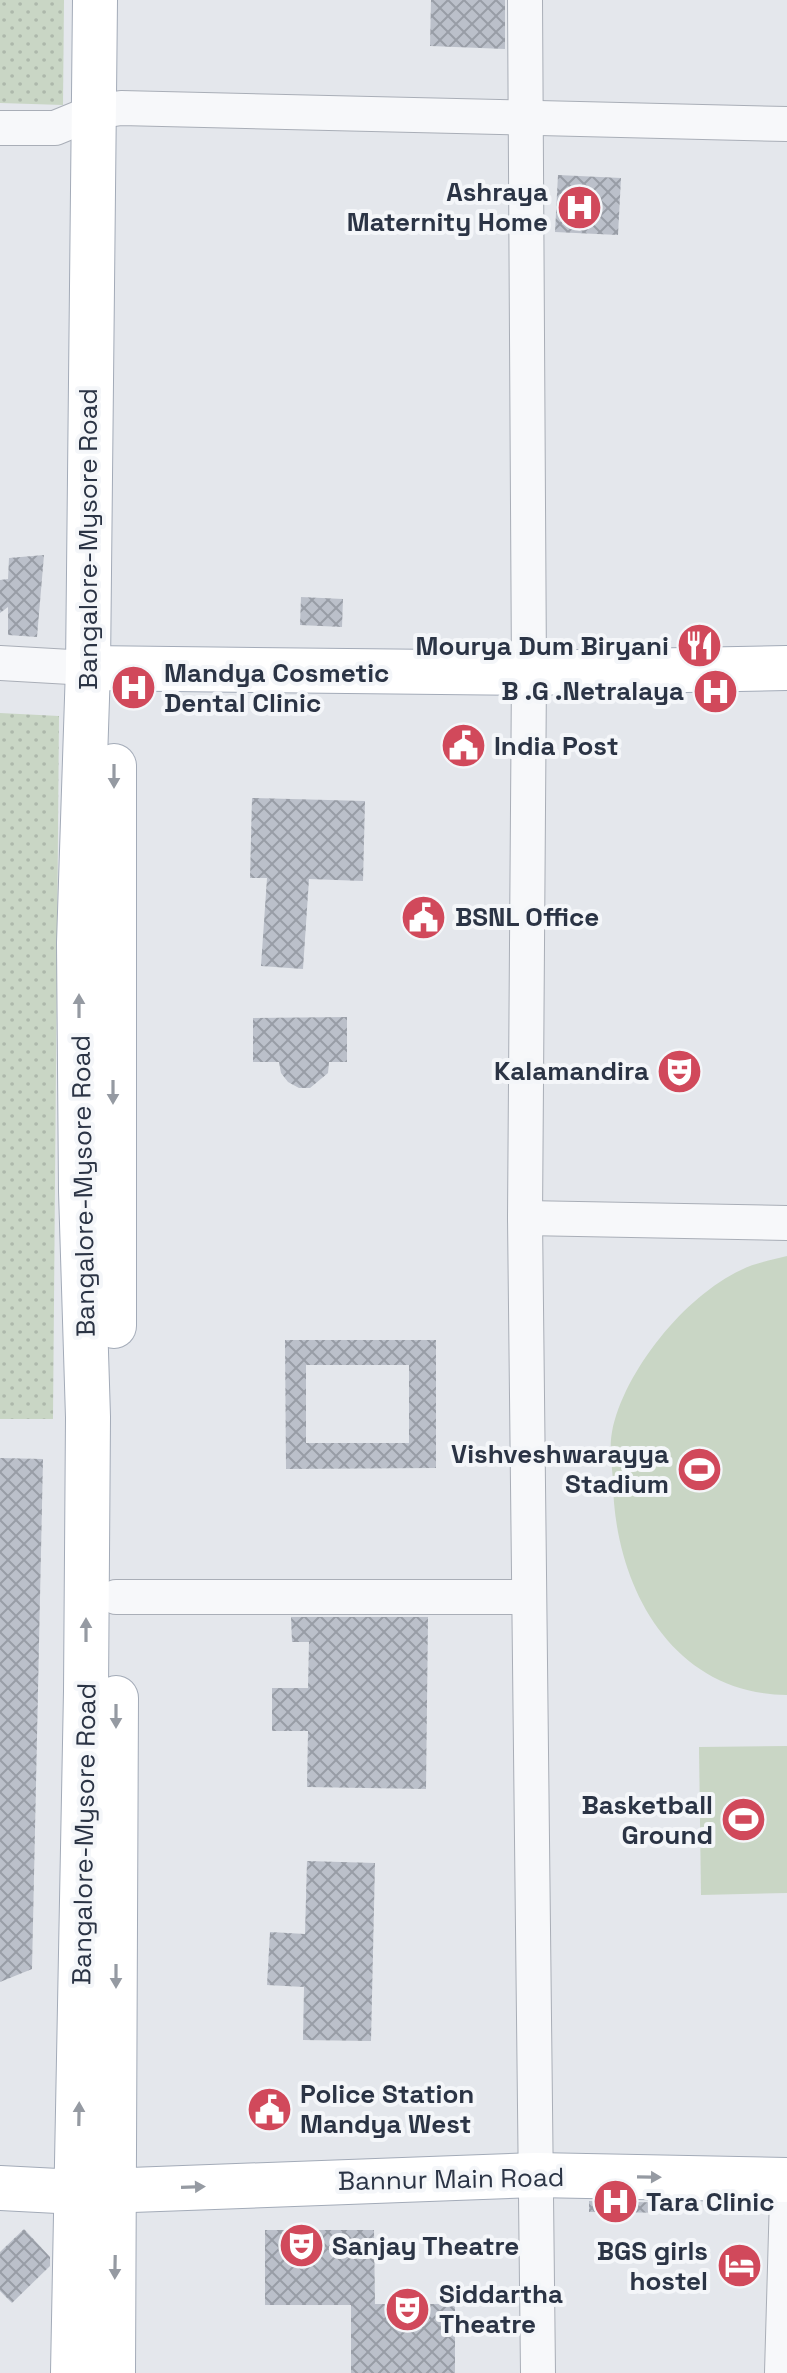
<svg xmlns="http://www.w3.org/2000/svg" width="787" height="2373" viewBox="0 0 787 2373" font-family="'Space Grotesk',sans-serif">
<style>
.grass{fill:#c9d6c5}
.park{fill:url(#park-dots)}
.building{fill:url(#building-cross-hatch);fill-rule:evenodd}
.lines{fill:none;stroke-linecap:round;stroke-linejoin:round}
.minor-casing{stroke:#a9aeb7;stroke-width:36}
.major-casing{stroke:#a3abb8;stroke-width:46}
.minor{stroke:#f7f8fa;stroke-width:34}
.major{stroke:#fff;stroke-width:44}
.oneway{fill:#959aa2}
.labels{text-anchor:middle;stroke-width:8;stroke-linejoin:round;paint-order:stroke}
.poi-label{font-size:26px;font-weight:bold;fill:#2b3445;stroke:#f4f6f9;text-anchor:end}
.street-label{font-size:26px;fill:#2b3445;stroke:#f4f6f9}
</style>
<defs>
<pattern id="park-dots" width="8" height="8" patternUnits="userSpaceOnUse" patternTransform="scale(2)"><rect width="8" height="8" fill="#c9d6c5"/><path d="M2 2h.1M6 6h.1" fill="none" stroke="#adb8ab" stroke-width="1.8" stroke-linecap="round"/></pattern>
<pattern id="building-cross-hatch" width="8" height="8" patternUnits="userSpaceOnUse" patternTransform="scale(2)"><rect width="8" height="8" fill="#bbc0ca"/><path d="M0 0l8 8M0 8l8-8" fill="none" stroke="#989da6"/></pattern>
</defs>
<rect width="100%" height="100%" fill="#e4e7ec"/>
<g class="grass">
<path d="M 787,1256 L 787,1695 C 671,1694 614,1585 613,1481 C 612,1466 609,1447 612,1432 C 624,1371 685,1296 741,1270 C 754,1263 772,1260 787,1256 Z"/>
<polygon points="787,1746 787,1893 701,1895 699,1747"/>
</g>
<g class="park">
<polygon points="0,0 64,0 63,105 0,103"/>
<polygon points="0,713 59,716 53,1419 0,1419"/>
</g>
<g class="building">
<polygon points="431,0 505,0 505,49 430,46"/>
<polygon points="558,175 621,178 618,235 555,232"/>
<polygon points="44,555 37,637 8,635 8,607 0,613 0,580 8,579 9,558"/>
<polygon points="301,597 343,599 342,627 300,625"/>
<polygon points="252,798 365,801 363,881 309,879 303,969 261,966 267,878 250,878"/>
<polygon points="347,1017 347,1062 329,1062 328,1073 310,1088 299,1088 288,1082 281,1073 279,1062 253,1062 253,1018"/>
<path d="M 285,1340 L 436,1340 L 436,1468 L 286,1469 ZM 306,1365 L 409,1365 L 409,1443 L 306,1443 Z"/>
<polygon points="0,1458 43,1459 32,1969 0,1982"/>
<polygon points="291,1617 428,1617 426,1789 307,1787 308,1731 272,1731 272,1688 308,1688 309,1642 292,1642"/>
<polygon points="307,1861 375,1863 371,2041 303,2040 304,1987 267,1985 270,1932 305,1934"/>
<polygon points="589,2201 680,2203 680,2213 589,2212"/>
<polygon points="24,2229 50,2257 50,2266 12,2303 0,2291 0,2252"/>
<polygon points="265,2230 374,2230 375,2304 455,2304 455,2373 351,2373 351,2305 265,2305"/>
</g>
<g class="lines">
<defs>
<g id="minor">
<polyline points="525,0 529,673 525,1218 538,2373"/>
<polyline points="0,128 55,128 94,112 121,108 787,124"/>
<polyline points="0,663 88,668"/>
<polyline points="525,1218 787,1223"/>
<polyline points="116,1597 529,1597"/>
<polyline points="782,2373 787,2197"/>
</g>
<g id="major">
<polyline points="88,668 529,673 787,668"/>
<polyline points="114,766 114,1326"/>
<polyline points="0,2188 77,2192 536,2175 787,2180"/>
<polyline points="73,2373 86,1691 88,1417 81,1191 79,943 88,668 95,0"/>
<polyline points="113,2373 116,1698"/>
</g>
</defs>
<use href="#minor" class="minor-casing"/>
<use href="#major" class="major-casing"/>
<use href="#minor" class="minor"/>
<use href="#major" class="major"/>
</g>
<defs><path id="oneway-solid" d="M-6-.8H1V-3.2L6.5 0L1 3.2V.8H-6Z" transform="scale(2)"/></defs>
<g class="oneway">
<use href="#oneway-solid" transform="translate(114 776) rotate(90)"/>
<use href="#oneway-solid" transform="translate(79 1006) rotate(-90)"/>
<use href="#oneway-solid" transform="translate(113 1092) rotate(90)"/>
<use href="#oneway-solid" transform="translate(86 1630) rotate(-90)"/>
<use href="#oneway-solid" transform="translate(116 1716) rotate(90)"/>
<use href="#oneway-solid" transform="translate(116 1976) rotate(90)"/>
<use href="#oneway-solid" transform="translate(79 2114) rotate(-89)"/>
<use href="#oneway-solid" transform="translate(649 2177) rotate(1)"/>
<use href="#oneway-solid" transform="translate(193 2187) rotate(-2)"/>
<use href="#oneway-solid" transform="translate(115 2267) rotate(91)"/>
</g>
<defs>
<symbol id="hospital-disc" viewBox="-11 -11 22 22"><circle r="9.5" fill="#d1495b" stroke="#f4f6f9"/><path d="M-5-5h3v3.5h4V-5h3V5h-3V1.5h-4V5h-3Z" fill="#fff"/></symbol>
<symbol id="restaurant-disc" viewBox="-11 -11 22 22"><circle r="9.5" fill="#d1495b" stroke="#f4f6f9"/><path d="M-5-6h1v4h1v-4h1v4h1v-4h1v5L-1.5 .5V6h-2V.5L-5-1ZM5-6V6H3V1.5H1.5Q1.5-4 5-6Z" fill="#fff"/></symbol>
<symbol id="civic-disc" viewBox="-11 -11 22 22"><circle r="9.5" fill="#d1495b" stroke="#f4f6f9"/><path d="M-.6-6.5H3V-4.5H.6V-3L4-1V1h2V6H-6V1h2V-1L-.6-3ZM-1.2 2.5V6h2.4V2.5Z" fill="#fff"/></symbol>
<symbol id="theatre-disc" viewBox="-11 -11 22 22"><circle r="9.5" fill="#d1495b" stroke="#f4f6f9"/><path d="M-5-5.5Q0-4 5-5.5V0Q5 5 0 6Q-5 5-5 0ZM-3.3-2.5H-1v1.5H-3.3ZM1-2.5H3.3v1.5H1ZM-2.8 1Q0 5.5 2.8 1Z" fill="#fff"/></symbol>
<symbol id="stadium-disc" viewBox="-11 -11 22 22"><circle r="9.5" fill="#d1495b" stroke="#f4f6f9"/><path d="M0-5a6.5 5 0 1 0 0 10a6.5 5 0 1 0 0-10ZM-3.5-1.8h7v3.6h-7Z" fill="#fff"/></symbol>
<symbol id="hotel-disc" viewBox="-11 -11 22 22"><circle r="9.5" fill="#d1495b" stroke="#f4f6f9"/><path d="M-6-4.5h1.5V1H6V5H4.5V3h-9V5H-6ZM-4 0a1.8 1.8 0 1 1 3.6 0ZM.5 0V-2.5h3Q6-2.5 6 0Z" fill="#fff"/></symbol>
</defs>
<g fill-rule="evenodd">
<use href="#hospital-disc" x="554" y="182" width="51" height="51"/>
<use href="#restaurant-disc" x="674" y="620" width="51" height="51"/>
<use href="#hospital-disc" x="108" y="662" width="51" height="51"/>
<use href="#hospital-disc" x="690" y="666" width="51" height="51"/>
<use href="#civic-disc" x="438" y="720" width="51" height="51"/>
<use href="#civic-disc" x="398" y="892" width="51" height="51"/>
<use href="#theatre-disc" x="654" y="1046" width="51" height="51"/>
<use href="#stadium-disc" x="674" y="1444" width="51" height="51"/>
<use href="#stadium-disc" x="718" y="1794" width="51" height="51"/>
<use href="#civic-disc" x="244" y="2084" width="51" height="51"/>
<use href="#hospital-disc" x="590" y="2176" width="51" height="51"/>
<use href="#theatre-disc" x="276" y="2220" width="51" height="51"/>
<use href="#hotel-disc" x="714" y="2240" width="51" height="51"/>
<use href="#theatre-disc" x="382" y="2284" width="51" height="51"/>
</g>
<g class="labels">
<g class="poi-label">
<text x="548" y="201">Ashraya<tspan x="548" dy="30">Maternity Home</tspan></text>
<text x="669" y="655">Mourya Dum Biryani</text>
<text x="164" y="682" text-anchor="start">Mandya Cosmetic<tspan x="164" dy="30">Dental Clinic</tspan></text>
<text x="684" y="700">B .G .Netralaya</text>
<text x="494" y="755" text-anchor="start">India Post</text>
<text x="455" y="926" text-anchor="start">BSNL Office</text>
<text x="649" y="1080">Kalamandira</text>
<text x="669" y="1463">Vishveshwarayya<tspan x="669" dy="30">Stadium</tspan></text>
<text x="713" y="1814">Basketball<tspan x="713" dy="30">Ground</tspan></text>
<text x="300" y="2103" text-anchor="start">Police Station<tspan x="300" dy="30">Mandya West</tspan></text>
<text x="646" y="2211" text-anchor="start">Tara Clinic</text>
<text x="332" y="2255" text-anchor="start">Sanjay Theatre</text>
<text x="708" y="2260">BGS girls<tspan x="708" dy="30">hostel</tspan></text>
<text x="439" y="2303" text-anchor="start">Siddartha<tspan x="439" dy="30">Theatre</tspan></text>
</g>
<g class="street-label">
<text transform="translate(88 539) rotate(-90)" y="9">Bangalore-Mysore Road</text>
<text transform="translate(83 1186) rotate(-91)" y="9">Bangalore-Mysore Road</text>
<text transform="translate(84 1834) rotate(-89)" y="9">Bangalore-Mysore Road</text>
<text transform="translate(451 2179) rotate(-1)" y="9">Bannur Main Road</text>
</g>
</g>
</svg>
